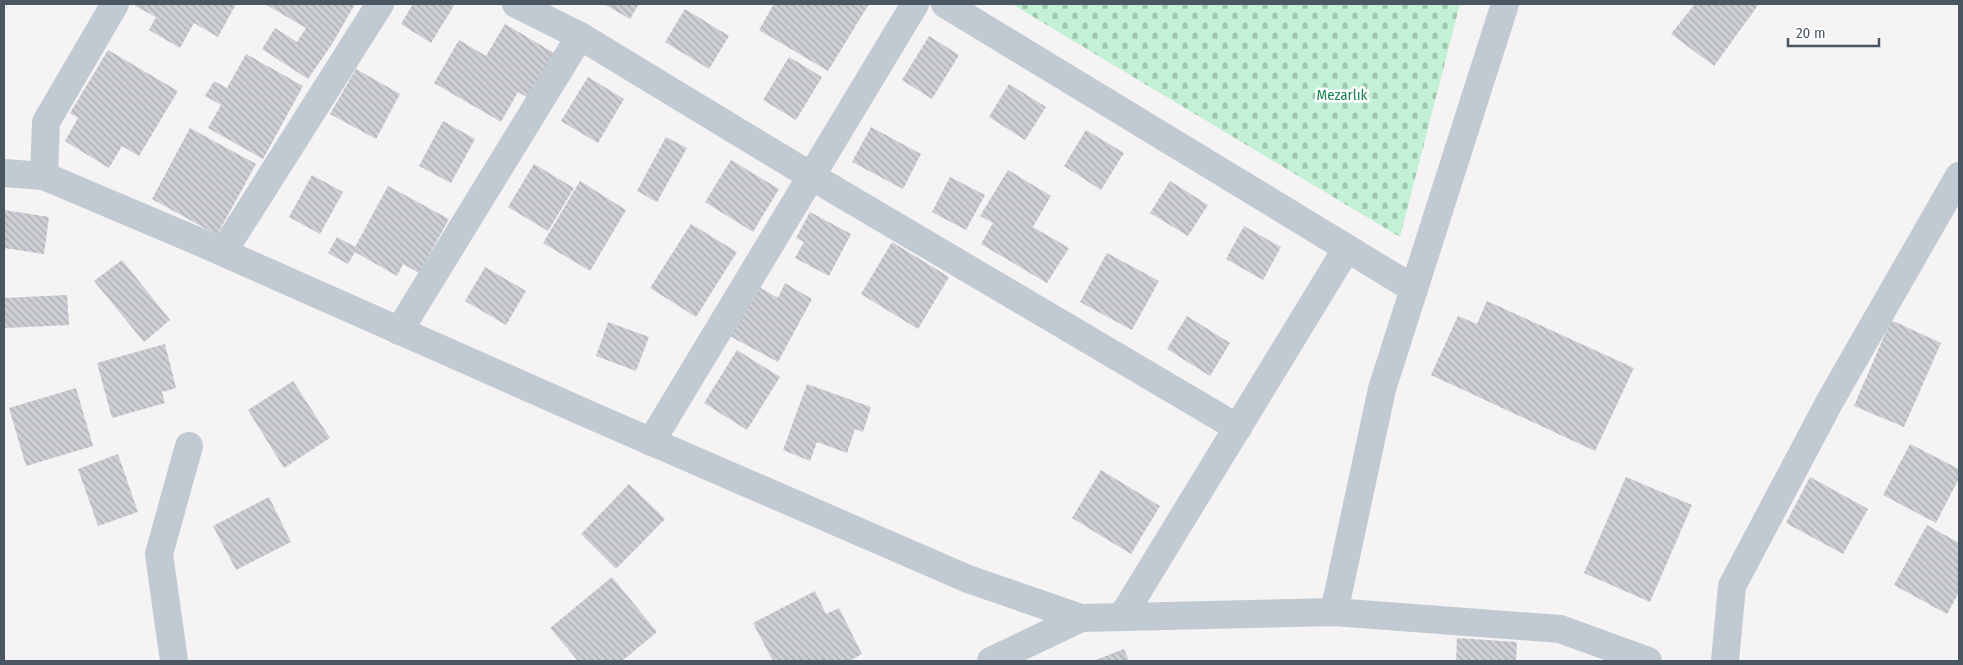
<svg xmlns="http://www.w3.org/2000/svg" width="1963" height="665" viewBox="0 0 1963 665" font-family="'Fira Sans Condensed',sans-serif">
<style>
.cemetery{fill:url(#cemetery-stones)}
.building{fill:url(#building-back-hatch)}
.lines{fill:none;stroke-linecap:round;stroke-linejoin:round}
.minor{stroke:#c1cad2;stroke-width:28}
.labels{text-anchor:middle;stroke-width:5;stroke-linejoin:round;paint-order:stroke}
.park-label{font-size:15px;fill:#17864f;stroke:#fff}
</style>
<defs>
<pattern id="cemetery-stones" width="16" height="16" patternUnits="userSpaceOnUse" patternTransform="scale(1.25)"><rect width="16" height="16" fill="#c3f1d5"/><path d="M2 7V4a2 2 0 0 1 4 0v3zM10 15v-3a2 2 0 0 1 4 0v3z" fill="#a0c6b0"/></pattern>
<pattern id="building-back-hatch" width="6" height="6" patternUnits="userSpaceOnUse" patternTransform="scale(1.25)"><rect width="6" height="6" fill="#cdcfd5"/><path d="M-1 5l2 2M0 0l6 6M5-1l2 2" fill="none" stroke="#a8abb0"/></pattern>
</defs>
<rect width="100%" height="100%" fill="#f5f3f3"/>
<polygon class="cemetery" points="1012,4 1460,4 1400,237"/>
<g class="building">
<polygon points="136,4 236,4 218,37 194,23 180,48 149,30 156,17 135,6"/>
<polygon points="265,4 355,4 332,44 308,79 262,49 275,28 297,42 306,28"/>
<polygon points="413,4 455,4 431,43 401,24"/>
<polygon points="604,4 639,4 630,19"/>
<polygon points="774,4 869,4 828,71 759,30"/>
<polygon points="1695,4 1759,4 1714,66 1671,34"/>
<polygon points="685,9 729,36 709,69 665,42"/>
<polygon points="505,24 554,53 528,98 518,92 501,122 434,83 459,40 486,56"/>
<polygon points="929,36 959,55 932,99 902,80"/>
<polygon points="108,50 178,91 139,156 122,146 109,168 65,141 78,118 70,113"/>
<polygon points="246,54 303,86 263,159 208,128 221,105 205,96 214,81 227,88"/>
<polygon points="789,57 822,77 796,120 763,100"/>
<polygon points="356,69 400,94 376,139 330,114"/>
<polygon points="588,77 624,99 598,143 561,121"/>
<polygon points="1009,84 1046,107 1025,140 989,117"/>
<polygon points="443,121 475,139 451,183 419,166"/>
<polygon points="871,127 921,154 903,189 852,162"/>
<polygon points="190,128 256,164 217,235 152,199"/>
<polygon points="1086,130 1124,153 1101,190 1064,166"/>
<polygon points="666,137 687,148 657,202 637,191"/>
<polygon points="731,160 779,189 753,232 705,202"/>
<polygon points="534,164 574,188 548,231 508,207"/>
<polygon points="1008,170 1051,196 1033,227 1069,248 1047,283 981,244 993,223 980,216"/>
<polygon points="312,175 343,192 320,234 289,217"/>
<polygon points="950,177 985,195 966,230 932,212"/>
<polygon points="580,181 626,210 590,271 543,243"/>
<polygon points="1170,181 1208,205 1188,236 1150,213"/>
<polygon points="388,186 449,219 419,273 403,264 397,276 355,252 348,264 328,253 337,237 355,247"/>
<polygon points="4,210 49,217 44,254 4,248"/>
<polygon points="810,212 851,234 829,276 795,258 804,242 796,238"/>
<polygon points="691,224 737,252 696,317 650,288"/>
<polygon points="1244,226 1281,247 1263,280 1226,259"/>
<polygon points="892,242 949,277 918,329 861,294"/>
<polygon points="1107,253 1159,281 1132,330 1080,302"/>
<polygon points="122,260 170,320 144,342 94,281"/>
<polygon points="485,267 526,291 506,325 465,301"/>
<polygon points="750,282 778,298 785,283 812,299 778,362 722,332"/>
<polygon points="67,295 69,325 5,328 4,298"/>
<polygon points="1487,301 1634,368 1595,451 1431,375 1458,316 1477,324"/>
<polygon points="1187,316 1230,343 1210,376 1167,349"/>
<polygon points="1891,320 1941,343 1904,427 1854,406"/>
<polygon points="608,322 649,337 636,371 596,356"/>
<polygon points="165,344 176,388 162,392 165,403 112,418 97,363"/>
<polygon points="737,350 780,377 747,430 704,403"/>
<polygon points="293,381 330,438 284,468 248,410"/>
<polygon points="807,384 871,407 863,432 855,429 847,453 817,442 810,461 783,450"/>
<polygon points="76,388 93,446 26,466 9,408"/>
<polygon points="1910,444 1959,469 1959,478 1936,523 1883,495"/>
<polygon points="118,454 138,512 98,526 78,469"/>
<polygon points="1101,470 1160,506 1131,554 1072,518"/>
<polygon points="1626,477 1692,505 1650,602 1584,573"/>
<polygon points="1810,477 1868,509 1843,554 1786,523"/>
<polygon points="629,484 665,519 616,569 581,534"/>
<polygon points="269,497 291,542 236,570 213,526"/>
<polygon points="1927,525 1959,543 1959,592 1947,614 1894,585"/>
<polygon points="612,577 657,632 622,661 578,661 550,628"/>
<polygon points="815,591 826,614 839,608 862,654 849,661 773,661 753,623"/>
<polygon points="1457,638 1517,642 1516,661 1456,661"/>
<polygon points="1124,649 1129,661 1093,661"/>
</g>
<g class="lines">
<g class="minor">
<polyline points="516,4 580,36 811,176 1238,428"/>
<polyline points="945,4 1414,289"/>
<polyline points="4,173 44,176 195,240 590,415 968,579 1081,618 1334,612 1560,629 1648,661"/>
<polyline points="44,176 46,122 115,4"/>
<polyline points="223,252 380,4"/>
<polyline points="399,331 580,36"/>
<polyline points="651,442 915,4"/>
<polyline points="1334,612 1382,389 1505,4"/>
<polyline points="1122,617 1347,248"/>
<polyline points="174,661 159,554 189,446"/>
<polyline points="991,661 1081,618"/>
<polyline points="1725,661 1732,586 1830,401 1959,176"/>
</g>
</g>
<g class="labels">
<g class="park-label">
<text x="1342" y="100">Mezarlık</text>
</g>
</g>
<rect width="1963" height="665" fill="none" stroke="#4a5661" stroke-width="10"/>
<path d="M1788 38v8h91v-8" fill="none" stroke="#4a5661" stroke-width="2.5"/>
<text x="1796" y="38" font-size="15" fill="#4a5661" stroke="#ffffff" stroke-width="4" paint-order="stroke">20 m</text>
</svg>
